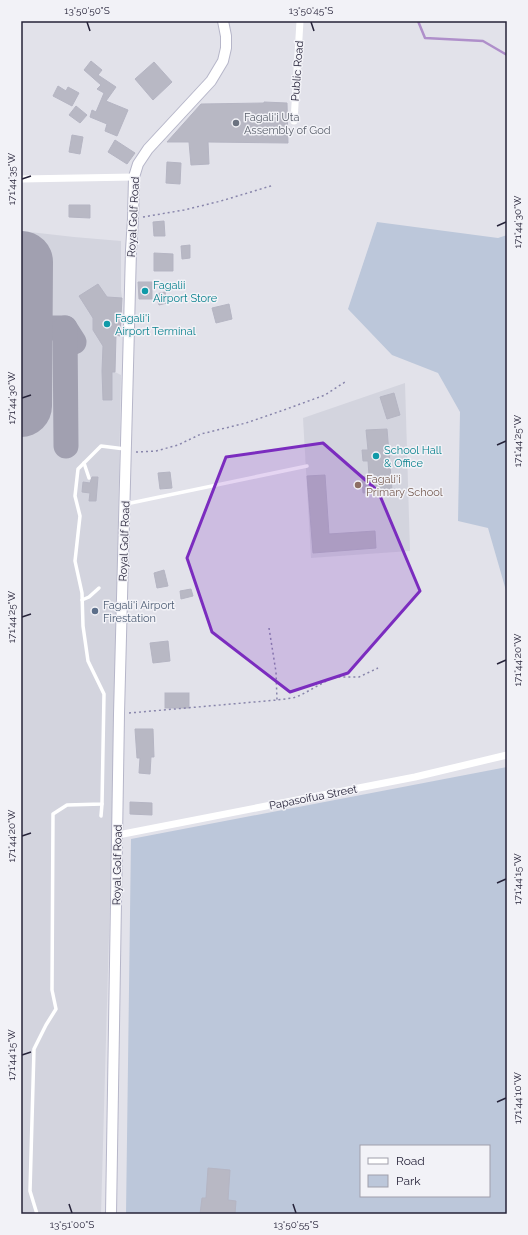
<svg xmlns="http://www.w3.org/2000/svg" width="528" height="1235" viewBox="0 0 528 1235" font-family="Raleway,sans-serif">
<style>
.built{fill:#d3d4de}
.green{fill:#bcc7da;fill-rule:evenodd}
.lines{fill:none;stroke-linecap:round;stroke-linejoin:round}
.stream{stroke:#af8fca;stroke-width:2.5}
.taxiway{stroke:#a1a0b0;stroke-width:25}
.runway{stroke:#a1a0b0;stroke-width:62}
.building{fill:#b8b8c4;stroke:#b5b5c3}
.secondary-casing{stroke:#b6b6c9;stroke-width:12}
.path{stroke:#8885ab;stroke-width:1.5;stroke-dasharray:2 3;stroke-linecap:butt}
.service{stroke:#fff;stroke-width:3.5}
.minor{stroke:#fff;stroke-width:7}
.secondary{stroke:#fff;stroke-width:10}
.marked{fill:#7b2cbf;fill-opacity:0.2;stroke:#7b2cbf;stroke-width:3;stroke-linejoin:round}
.ticks{fill:none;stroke:#262339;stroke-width:1.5}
.worship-dot{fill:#6b7280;stroke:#f2f2f7;stroke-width:1.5}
.culture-dot{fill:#0f9aa8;stroke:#f2f2f7;stroke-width:1.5}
.education-dot{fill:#8d6e63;stroke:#f2f2f7;stroke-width:1.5}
.service-dot{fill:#5c6f8a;stroke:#f2f2f7;stroke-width:1.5}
.labels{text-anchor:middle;stroke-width:3;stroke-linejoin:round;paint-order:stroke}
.street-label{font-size:11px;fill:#262339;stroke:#f2f2f7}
.worship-label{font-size:11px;fill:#5b616d;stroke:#f2f2f7;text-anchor:start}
.culture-label{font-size:11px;fill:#0d838f;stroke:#f2f2f7;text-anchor:start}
.education-label{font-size:11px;fill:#785e54;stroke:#f2f2f7;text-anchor:start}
.service-label{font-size:11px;fill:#4e5e75;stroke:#f2f2f7;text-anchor:start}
.neatline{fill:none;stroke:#262339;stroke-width:1.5}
.ticks-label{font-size:10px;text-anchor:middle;fill:#262339}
</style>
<rect width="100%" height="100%" fill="#e2e2ea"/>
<g class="built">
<polygon points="21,231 74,237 121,241 121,290 122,298 120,336 116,336 115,372 121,375 112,829 101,1214 21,1214"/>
<polygon points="405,383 410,551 311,558 303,418"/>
</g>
<g class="green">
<polygon points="377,222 498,238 507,235 507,594 488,528 458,521 460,412 438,373 392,355 348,309"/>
<path d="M 507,767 L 507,1214 L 126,1214 L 131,839 ZM 361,1146 L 489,1146 L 489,1196 L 361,1196 Z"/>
</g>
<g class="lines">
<polyline class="stream" points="418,21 425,38 483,41 507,55"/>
<g class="taxiway">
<polyline points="22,328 65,328 74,342"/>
<polyline points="65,328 66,446"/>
</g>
<polyline class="runway" points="21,406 22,262"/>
</g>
<g class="building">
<polygon points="91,61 102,70 98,75 116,87 106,101 128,110 117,136 105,131 107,124 90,117 92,110 96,112 104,93 97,89 101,85 84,70"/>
<polygon points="154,62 172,82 153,100 135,79"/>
<polygon points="58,86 66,91 68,87 79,93 72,106 53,96"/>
<polygon points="264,102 287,103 288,143 208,142 209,164 191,165 189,142 167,142 201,104 264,103"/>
<polygon points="76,106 87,115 80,123 69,115"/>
<polygon points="72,135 83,137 80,154 69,152"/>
<polygon points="115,140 135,153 127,164 108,152"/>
<polygon points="167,162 181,163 180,184 166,183"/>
<polygon points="69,205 90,205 90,218 69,217"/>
<polygon points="164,221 165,236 154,236 153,222"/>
<polygon points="190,245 190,258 182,259 181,246"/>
<polygon points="154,253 173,254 173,271 154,271"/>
<polygon points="138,282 152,282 152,299 139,299"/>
<polygon points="98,284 107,297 122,298 120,336 116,335 115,372 112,372 112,400 103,400 102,371 103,346 93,330 93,318 79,296"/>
<polygon points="165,292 167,303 159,305 156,294"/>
<polygon points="229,304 232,319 216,323 212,308"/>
<polygon points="394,393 400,415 387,419 380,397"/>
<polygon points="387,429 392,490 363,493 362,477 369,476 368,461 363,461 362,450 368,450 366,430"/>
<polygon points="170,472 172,488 160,489 158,473"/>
<polygon points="325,475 329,534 375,531 376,548 313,553 307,476"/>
<polygon points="92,477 98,477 96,501 89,501 90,493 82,492 83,482 90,483"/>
<polygon points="164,570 168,586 157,588 154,573"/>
<polygon points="191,589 193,596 181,599 180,591"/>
<polygon points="168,641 170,661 153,663 150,643"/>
<rect x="165" y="693" width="24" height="15"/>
<polygon points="135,729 153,729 154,757 151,757 150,774 139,773 140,758 137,758"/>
<polygon points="130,802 152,803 152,815 130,814"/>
<polygon points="208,1168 230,1170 228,1200 236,1201 235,1214 200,1214 202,1198 206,1198"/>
</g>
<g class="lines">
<defs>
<polyline id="secondary" points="111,1214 119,714 131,250 133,219 134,177 138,164 148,149 211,81 223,61 226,48 226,36 223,21"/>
</defs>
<use href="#secondary" class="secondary-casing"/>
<g class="path">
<polyline points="143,217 184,210 221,201 274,185"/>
<polyline points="136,452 156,451 178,445 201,434 246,423 281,411 325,395 345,382"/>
<polyline points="269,628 276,672 277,700"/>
<polyline points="129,713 277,700 293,698 301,695 330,679 337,677 359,677 378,668"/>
</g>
<g class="service">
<polyline points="84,463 89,478"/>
<polyline points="126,504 307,466"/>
<polyline points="82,600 89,597 99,588"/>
<polyline points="101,816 102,804"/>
<polyline points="37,1214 30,1191 34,1049 46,1025 56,1009 52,990 53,814 67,805 102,804 104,694 88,661 83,626 82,593 75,561 80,516 75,496 78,469 101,446 125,449"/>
</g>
<g class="minor">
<polyline points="294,121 300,21"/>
<polyline points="21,179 134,177"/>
<polyline points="118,835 415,777 507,755"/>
</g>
<use href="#secondary" class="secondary"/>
</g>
<path class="marked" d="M 323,443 L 378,491 L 420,591 L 348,673 L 290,692 L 212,632 L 187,558 L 226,457 Z"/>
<path class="ticks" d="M 87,22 L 90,31M 311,22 L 314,31M 22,179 L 31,176M 497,226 L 506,222M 22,398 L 31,395M 497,445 L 506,441M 22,617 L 31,614M 497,664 L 506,660M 22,836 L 31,833M 497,883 L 506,879M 22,1055 L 31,1052M 497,1102 L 506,1098M 69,1204 L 72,1213M 293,1204 L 296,1213"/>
<circle class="worship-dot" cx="236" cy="123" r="4"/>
<g class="culture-dot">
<circle cx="145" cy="291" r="4"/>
<circle cx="107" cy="324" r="4"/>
<circle cx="376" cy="456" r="4"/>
</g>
<circle class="education-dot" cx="358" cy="485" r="4"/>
<circle class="service-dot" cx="95" cy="611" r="4"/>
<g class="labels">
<g class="street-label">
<text transform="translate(297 71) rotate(-86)" y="4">Public Road</text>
<text transform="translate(133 217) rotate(-87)" y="4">Royal Golf Road</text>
<text transform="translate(124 541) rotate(-88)" y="4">Royal Golf Road</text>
<text transform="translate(313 797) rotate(-11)" y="4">Papasoifua Street</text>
<text transform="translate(117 865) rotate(-89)" y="4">Royal Golf Road</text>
</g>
<g class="worship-label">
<text x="244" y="121">Fagali'i Uta<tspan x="244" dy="13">Assembly of God</tspan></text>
</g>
<g class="culture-label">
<text x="153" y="289">Fagalii<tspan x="153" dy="13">Airport Store</tspan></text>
<text x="115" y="322">Fagali'i<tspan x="115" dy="13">Airport Terminal</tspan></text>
<text x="384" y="454">School Hall<tspan x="384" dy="13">&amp; Office</tspan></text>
</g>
<g class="education-label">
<text x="366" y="483">Fagali'i<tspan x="366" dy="13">Primary School</tspan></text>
</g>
<g class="service-label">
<text x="103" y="609">Fagali'i Airport<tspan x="103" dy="13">Firestation</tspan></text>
</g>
</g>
<rect width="528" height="1235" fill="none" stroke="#f2f2f7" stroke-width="44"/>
<rect x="360" y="1145" width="130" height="52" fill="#f2f2f7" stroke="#a09fab"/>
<rect x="368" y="1158" width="20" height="6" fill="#ffffff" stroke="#a09fab"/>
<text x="396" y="1165" font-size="12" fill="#262339">Road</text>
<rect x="368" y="1175" width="20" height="12" fill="#bcc7da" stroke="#a09fab"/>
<text x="396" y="1185" font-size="12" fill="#262339">Park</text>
<rect x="22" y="22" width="484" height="1191" class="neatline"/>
<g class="ticks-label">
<text x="87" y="14">13°50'50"S</text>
<text x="311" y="14">13°50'45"S</text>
<text transform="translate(11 179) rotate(-90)" y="4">171°44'35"W</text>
<text transform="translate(517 222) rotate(-90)" y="4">171°44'30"W</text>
<text transform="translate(11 398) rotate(-90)" y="4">171°44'30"W</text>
<text transform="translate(517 441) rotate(-90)" y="4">171°44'25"W</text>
<text transform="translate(11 617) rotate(-90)" y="4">171°44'25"W</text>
<text transform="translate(517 660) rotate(-90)" y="4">171°44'20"W</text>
<text transform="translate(11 836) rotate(-90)" y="4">171°44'20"W</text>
<text transform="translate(517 879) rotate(-90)" y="4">171°44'15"W</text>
<text transform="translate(11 1055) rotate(-90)" y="4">171°44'15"W</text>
<text transform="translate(517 1098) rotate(-90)" y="4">171°44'10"W</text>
<text x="72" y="1228">13°51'00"S</text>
<text x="296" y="1228">13°50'55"S</text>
</g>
</svg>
